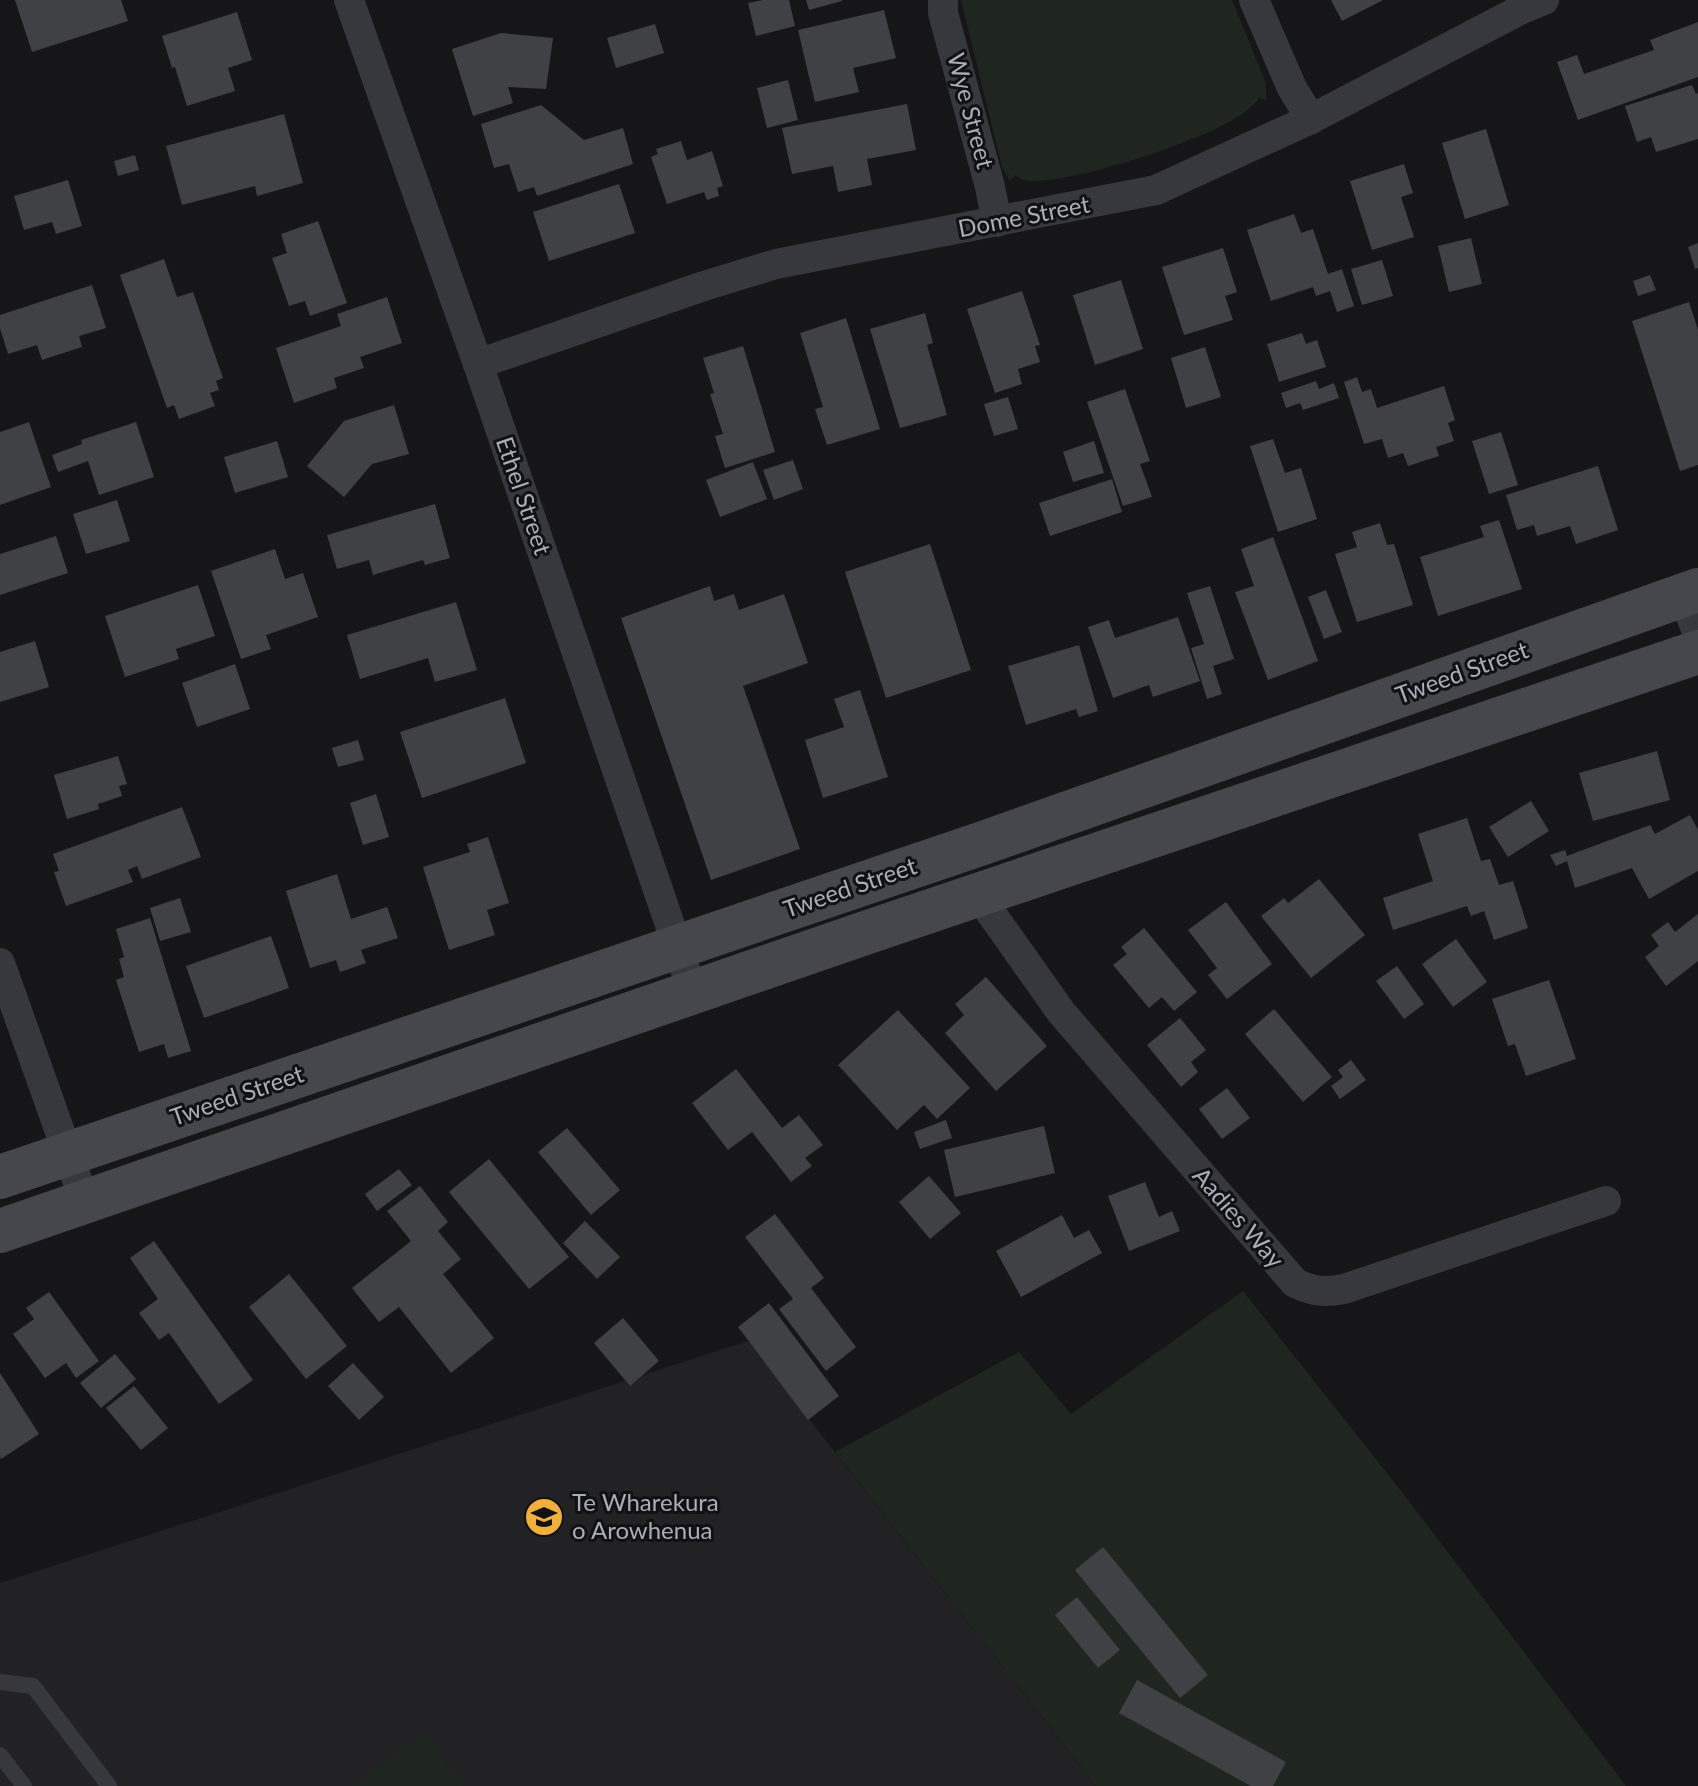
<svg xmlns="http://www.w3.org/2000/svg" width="1698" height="1786" viewBox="0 0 1698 1786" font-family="Lato,sans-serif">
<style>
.built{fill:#222225}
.green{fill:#1e261f}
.building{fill:#404145}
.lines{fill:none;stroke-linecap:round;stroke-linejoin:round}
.service{stroke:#37383d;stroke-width:16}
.minor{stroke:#37383d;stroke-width:30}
.secondary{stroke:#45474d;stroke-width:44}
.labels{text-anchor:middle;stroke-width:6;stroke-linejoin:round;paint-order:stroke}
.street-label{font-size:24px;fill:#a8adb8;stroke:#111113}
.poi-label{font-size:24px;fill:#a8adb8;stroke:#111113;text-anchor:start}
</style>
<rect width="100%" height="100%" fill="#161618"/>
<polygon class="built" points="748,1341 1096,1786 0,1786 0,1583"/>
<g class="green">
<path d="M 961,0 L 1232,0 L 1266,83 L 1266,100 L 1259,98 C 1239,133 1074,183 1032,181 C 1025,181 1021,179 1015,175 L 1010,181 L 1002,167 Z"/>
<polygon points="1243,1291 1405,1496 1626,1786 1096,1786 835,1452 1019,1352 1071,1414"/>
<polygon points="423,1733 464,1786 355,1786"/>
</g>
<g class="building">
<polygon points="15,0 121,0 128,21 32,52"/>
<polygon points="763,0 789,0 795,26 756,36 748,3"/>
<polygon points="806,0 842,0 842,1 809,10"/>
<polygon points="1331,0 1383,0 1342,21"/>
<polygon points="884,10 896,58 853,68 859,92 815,102 798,30"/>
<polygon points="237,12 252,60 228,68 235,91 187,106 175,67 172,68 162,36"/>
<polygon points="1698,22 1698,77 1578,120 1557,62 1577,55 1584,74 1654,50 1650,40"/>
<polygon points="655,24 664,53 616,68 607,38"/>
<polygon points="501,33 553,38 546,89 508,87 513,103 473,116 452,49"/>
<polygon points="788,80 798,120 767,128 757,88"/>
<polygon points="1692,85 1696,94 1698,93 1698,139 1656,152 1651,137 1637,142 1625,106"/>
<polygon points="907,104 916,150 867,159 872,185 838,192 833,166 792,174 782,128"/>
<polygon points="541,105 584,140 623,128 633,164 537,196 534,187 518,192 509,164 494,168 481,124"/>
<polygon points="284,114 303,183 257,196 255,186 182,205 166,146"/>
<polygon points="1486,129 1509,205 1465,219 1442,143"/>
<polygon points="681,141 687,160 712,151 723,186 717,188 719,196 707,200 704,192 667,204 651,157 658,154 656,149"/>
<polygon points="135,155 139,170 118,176 114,161"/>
<polygon points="1404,164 1413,193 1401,197 1414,237 1372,250 1350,181"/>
<polygon points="68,180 82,226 56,234 52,222 24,230 14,196"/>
<polygon points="619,184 635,233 549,261 533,212"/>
<polygon points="1294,214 1301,233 1313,229 1328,274 1342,269 1354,306 1337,312 1330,291 1316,296 1313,287 1271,301 1247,230"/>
<polygon points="318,221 347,303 310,316 305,301 289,306 272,258 287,253 281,234"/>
<polygon points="1471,238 1482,284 1449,292 1438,246"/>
<polygon points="1698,243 1698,268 1695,269 1688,247"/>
<polygon points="1223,248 1237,292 1225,296 1233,320 1184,335 1162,267"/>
<polygon points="164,259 177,297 193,292 223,378 216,381 219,390 210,393 215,406 179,419 174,405 167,408 120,275"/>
<polygon points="1382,260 1393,296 1362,305 1351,269"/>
<polygon points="1650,275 1656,290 1638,296 1633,281"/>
<polygon points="1121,280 1143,349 1095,365 1073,295"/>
<polygon points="92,285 106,328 79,336 82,347 42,360 37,345 8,354 0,328 0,315"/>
<polygon points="1022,291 1040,345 1035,346 1040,362 1018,369 1022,384 995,393 967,309"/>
<polygon points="387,297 402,343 360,357 364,368 334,378 337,388 294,403 276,348 341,326 337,314"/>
<polygon points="1689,302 1698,330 1698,465 1680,471 1632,321"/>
<polygon points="925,313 933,343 927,345 947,415 900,428 870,329"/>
<polygon points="846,318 880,429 827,445 815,409 823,407 800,333"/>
<polygon points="1302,333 1306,344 1317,340 1326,367 1279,382 1267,344"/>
<polygon points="743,346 775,452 725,468 715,436 723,434 710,394 714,393 703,358"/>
<polygon points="1205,347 1221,397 1186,408 1171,358"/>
<polygon points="1357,377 1362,392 1371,389 1377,408 1444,386 1455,420 1448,423 1454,441 1436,447 1439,456 1408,466 1403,453 1388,458 1382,439 1364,444 1344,382"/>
<polygon points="1316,381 1319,389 1334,383 1339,398 1303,410 1300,403 1286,408 1281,393"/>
<polygon points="1125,389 1150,461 1140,464 1152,497 1123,506 1087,402"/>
<polygon points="1008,397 1018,429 994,436 984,404"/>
<polygon points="394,405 409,454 372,464 344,497 307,466 344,421"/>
<polygon points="29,422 51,487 0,505 0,432"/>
<polygon points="136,422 154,477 99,495 88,461 58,472 52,455 82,444 81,440"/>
<polygon points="1501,432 1518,485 1489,494 1472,441"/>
<polygon points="1273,439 1285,473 1301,468 1317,519 1278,532 1250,446"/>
<polygon points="277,441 288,477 235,493 224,457"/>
<polygon points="1094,441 1104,473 1073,482 1063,452"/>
<polygon points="793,460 803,489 774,500 763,470"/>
<polygon points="753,462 767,499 720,517 706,480"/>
<polygon points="1598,466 1618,530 1576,544 1570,526 1537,536 1534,525 1517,530 1506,495"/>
<polygon points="1112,479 1122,512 1050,536 1039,503"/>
<polygon points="117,500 130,541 86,554 73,514"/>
<polygon points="435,504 450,558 425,565 423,560 373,575 369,560 337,569 327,535"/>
<polygon points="1499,520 1522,589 1438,616 1420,557 1484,537 1480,526"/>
<polygon points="1380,523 1387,545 1394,544 1413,605 1357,622 1335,554 1357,547 1352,532"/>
<polygon points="56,536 68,573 0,595 0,554"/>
<polygon points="1273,537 1318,661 1268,680 1235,592 1254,586 1241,549"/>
<polygon points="930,544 971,670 886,698 845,572"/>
<polygon points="275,549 285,579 303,573 318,617 266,635 271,649 241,659 211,571"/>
<polygon points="198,585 215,636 176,649 179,659 125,677 105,616"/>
<polygon points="710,586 714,601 734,594 739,610 784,594 808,663 743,686 800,849 711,880 621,618"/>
<polygon points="1210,586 1234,659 1213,666 1222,694 1207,699 1191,648 1204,644 1187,593"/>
<polygon points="1326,590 1342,632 1324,639 1308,597"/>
<polygon points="456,602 477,670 435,682 428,658 360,679 347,635"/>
<polygon points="1178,617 1200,681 1153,697 1149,685 1113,698 1088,627 1109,620 1115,638"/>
<polygon points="35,641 49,687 0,702 0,652"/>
<polygon points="1079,645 1098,711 1079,717 1076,709 1026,725 1008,666"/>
<polygon points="235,664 250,709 197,727 182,683"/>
<polygon points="860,690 888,777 823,798 805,740 844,727 834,699"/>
<polygon points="505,698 526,763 422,798 400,732"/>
<polygon points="358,740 364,760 338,767 332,748"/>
<polygon points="1657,751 1670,800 1593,821 1579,773"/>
<polygon points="118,756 127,784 119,786 122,796 98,804 99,809 67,819 54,775"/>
<polygon points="376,794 389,837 363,845 350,803"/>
<polygon points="1531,801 1549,831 1508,857 1489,827"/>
<polygon points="182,807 201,857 142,879 137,866 128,870 133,882 66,906 54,872 59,871 53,854"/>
<polygon points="1690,815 1698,830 1698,871 1649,899 1632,868 1575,888 1567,861 1556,866 1550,855 1565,850 1567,856 1650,825 1655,834"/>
<polygon points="1467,818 1481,861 1490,859 1499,885 1513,881 1528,928 1494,940 1484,911 1471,916 1467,906 1393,930 1383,898 1433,881 1418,834"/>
<polygon points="488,837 509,903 487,910 495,935 449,950 423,867 470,852 467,844"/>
<polygon points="337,874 351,919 387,907 398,938 361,950 366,963 340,972 336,960 310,968 286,891"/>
<polygon points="1319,879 1365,935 1311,978 1261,916 1284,898 1288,903"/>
<polygon points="180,898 191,932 160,941 150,908"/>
<polygon points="1226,902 1272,964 1227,999 1208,975 1217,968 1188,930"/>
<polygon points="1698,914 1698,961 1666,986 1645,957 1659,946 1651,935 1668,922 1675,932"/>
<polygon points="150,918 191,1051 168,1058 164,1044 139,1052 116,980 124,977 119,959 124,957 116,929"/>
<polygon points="1144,928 1197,992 1174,1011 1162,997 1149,1008 1113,965 1127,954 1121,947"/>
<polygon points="271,936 289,988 204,1018 186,966"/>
<polygon points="1456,939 1487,982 1453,1007 1422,964"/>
<polygon points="1397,966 1424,1004 1404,1019 1376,981"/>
<polygon points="986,977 1047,1046 996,1091 945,1033 964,1015 955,1004"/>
<polygon points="1549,980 1576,1059 1526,1076 1515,1044 1508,1046 1492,999"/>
<polygon points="1274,1009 1332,1077 1303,1102 1245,1034"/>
<polygon points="898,1010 970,1088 937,1119 924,1105 897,1130 838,1065"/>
<polygon points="1180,1018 1206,1050 1191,1062 1198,1072 1181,1087 1147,1045"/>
<polygon points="1351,1060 1366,1080 1340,1099 1331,1086 1343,1077 1338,1070"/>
<polygon points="736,1069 782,1128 799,1115 823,1145 805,1158 812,1166 791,1182 752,1132 728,1150 692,1103"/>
<polygon points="1227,1088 1250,1118 1222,1139 1199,1109"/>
<polygon points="946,1120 952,1138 920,1149 914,1132"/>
<polygon points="1044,1126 1055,1173 955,1197 944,1150"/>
<polygon points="567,1128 620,1190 591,1215 538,1152"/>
<polygon points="489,1159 569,1257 529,1289 449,1192"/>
<polygon points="399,1169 412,1185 377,1211 365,1194"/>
<polygon points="929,1176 961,1213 930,1239 899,1202"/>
<polygon points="1145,1182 1159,1217 1172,1211 1180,1231 1129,1251 1108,1196"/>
<polygon points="420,1186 448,1222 438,1231 461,1259 443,1274 494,1338 451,1373 399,1307 379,1322 352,1288 411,1241 387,1211"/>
<polygon points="775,1214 824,1278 811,1288 856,1347 826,1371 779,1309 793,1299 745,1237"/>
<polygon points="1062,1215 1074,1238 1089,1230 1102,1253 1021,1297 996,1251"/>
<polygon points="585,1221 620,1257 597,1279 563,1243"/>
<polygon points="154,1241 253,1380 219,1404 169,1333 159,1340 139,1313 158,1299 130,1258"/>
<polygon points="289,1274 347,1346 306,1379 249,1307"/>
<polygon points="49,1292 99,1361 76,1378 66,1363 45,1378 13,1334 34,1319 26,1308"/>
<polygon points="769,1303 839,1396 808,1420 738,1327"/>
<polygon points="623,1318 659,1361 630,1386 594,1343"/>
<polygon points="115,1354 136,1379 101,1408 80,1383"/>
<polygon points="353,1363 384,1397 359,1420 328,1386"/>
<polygon points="0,1373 39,1434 1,1459 0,1457"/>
<polygon points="134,1386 168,1428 141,1450 106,1408"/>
<polygon points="1103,1547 1208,1675 1180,1698 1075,1570"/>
<polygon points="1077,1597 1120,1650 1098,1668 1055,1615"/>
<polygon points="1137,1680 1286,1762 1273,1786 1251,1786 1119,1713"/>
</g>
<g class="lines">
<g class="service">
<polyline points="0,1682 33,1686 109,1786"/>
<polyline points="0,1755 24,1786"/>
</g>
<g class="minor">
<polyline points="349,0 478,364 693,992"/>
<polyline points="943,0 943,13 990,187 997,222"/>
<polyline points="1254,0 1292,88 1311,119"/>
<polyline points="478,364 704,286 776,264 1156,190 1311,119 1520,10 1544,0"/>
<polyline points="1683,595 1698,635"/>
<path d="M 979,896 L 1061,1012 L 1295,1283 C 1312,1291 1324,1293 1344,1289 L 1606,1201"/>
<polyline points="0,963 85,1202"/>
</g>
<g class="secondary">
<polyline points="0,1177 986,842 1698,590"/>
<polyline points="0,1231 868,932 1698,652"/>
</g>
</g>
<defs>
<symbol id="school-disc" viewBox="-11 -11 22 22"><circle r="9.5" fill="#f2b134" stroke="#111113"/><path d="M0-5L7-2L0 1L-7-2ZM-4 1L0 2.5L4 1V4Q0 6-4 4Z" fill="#111"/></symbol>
</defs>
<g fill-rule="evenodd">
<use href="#school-disc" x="522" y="1495" width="44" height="44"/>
</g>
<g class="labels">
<g class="street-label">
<text transform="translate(970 111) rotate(75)" y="8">Wye Street</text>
<text transform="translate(1024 217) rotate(-11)" y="8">Dome Street</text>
<text transform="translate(523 496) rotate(71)" y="8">Ethel Street</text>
<text transform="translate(1462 673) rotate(-20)" y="8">Tweed Street</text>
<text transform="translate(850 888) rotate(-19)" y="8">Tweed Street</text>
<text transform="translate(237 1096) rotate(-19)" y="8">Tweed Street</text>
<text transform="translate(1238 1218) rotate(49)" y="8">Aadies Way</text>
</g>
<g class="poi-label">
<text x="572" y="1511">Te Wharekura<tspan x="572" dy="28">o Arowhenua</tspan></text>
</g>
</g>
</svg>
